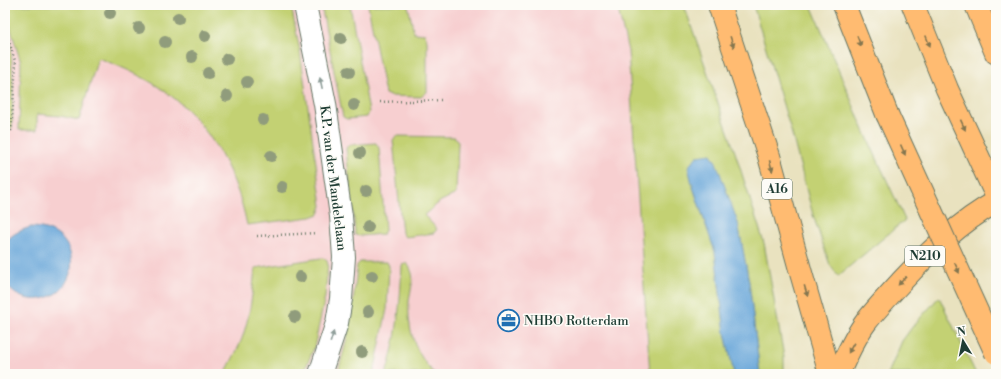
<svg xmlns="http://www.w3.org/2000/svg" width="1001" height="379" viewBox="0 0 1001 379" font-family="'Libre Bodoni',serif">
<style>
.built{fill:#f7cfd0}
.green{fill:#c3d173;stroke:#718754}
.water{fill:#67a6d9;stroke:#437286}
.lines{fill:none;stroke-linecap:round;stroke-linejoin:round}
.minor-casing{stroke:#667765;stroke-width:24}
.trunk-casing{stroke:#667765;stroke-width:24}
.motorway-casing{stroke:#667765;stroke-width:24}
.path{stroke:#667765;stroke-width:2.5;stroke-dasharray:1 3;stroke-linecap:butt}
.minor{stroke:#fff;stroke-width:22}
.trunk{stroke:#ffbb71;stroke-width:22}
.motorway{stroke:#ffbb71;stroke-width:22}
.motorway-bridge-casing{stroke:#667765;stroke-width:24;stroke-linecap:butt}
.motorway-bridge{stroke:#ffbb71;stroke-width:22}
.tree{fill:#909c7b}
.oneway{fill:#84764f}
.oneway2{fill:#8f9e9a}
.labels{text-anchor:middle;stroke-width:3;stroke-linejoin:round;paint-order:stroke}
.shield{fill:#fdfcf7;stroke:#62766e;stroke-width:1}
.shield-label{font-size:12px;font-weight:bold;fill:#1f3d34}
.street-label{font-size:13px;fill:#1f3d34;stroke:#fdfcf7}
.poi-label{font-size:13px;fill:#1f3d34;stroke:#fdfcf7;text-anchor:start}
</style>
<rect width="100%" height="100%" fill="#fdfcf7"/>
<filter id="ink" filterUnits="userSpaceOnUse"><feTurbulence type="fractalNoise" baseFrequency=".025" numOctaves="2"/><feDisplacementMap in="SourceGraphic" scale="8" xChannelSelector="R" yChannelSelector="G"/><feConvolveMatrix kernelMatrix="1 2 1 2 8 2 1 2 1" color-interpolation-filters="sRGB"/></filter>
<filter id="wash" filterUnits="userSpaceOnUse"><feTurbulence type="fractalNoise" baseFrequency=".012" numOctaves="4" result="noise"/><feDisplacementMap in="SourceGraphic" scale="16" xChannelSelector="R" yChannelSelector="G"/><feGaussianBlur stdDeviation="0.9" result="paint"/><feColorMatrix in="noise" values="0 0 0 0 0 0 0 0 0 0 0 0 0 0 0 0 0 1.4 0 .05"/><feComposite in="paint" operator="in"/></filter>
<g filter="url(#wash)">
<rect width="100%" height="100%" fill="#e9e2bf"/>
<polygon class="built" points="5,5 628,5 663,374 5,374"/>
<g class="green">
<path d="M 5,5 L 291,5 L 300,51 L 322,206 L 319,214 L 311,217 L 247,225 C 236,169 204,114 154,84 C 136,73 117,65 98,58 L 79,120 L 60,116 L 37,114 L 37,130 L 19,130 L 21,63 L 5,10 Z"/>
<polygon points="321,5 350,5 369,112 367,117 347,119 343,117"/>
<polygon points="368,5 408,5 414,33 425,34 427,41 427,92 421,97 390,96 385,94"/>
<polygon points="617,5 684,5 734,149 764,243 784,357 784,374 760,374 749,282 738,223 692,184 715,252 725,333 734,374 650,374 628,51"/>
<polygon points="753,5 811,5 862,126 905,220 838,276 830,265 813,215 792,134"/>
<polygon points="5,28 11,45 13,85 12,128 5,129"/>
<polygon points="396,136 455,137 458,142 456,194 441,201 424,215 437,229 434,233 405,237 402,233 393,140"/>
<polygon points="376,143 379,148 385,230 383,234 360,236 355,235 354,220 346,149 348,145"/>
<path d="M 321,258 L 326,259 L 328,264 L 325,297 L 314,348 L 303,374 L 225,374 C 232,359 241,345 245,329 C 251,309 253,289 255,268 Z"/>
<path d="M 360,262 L 387,262 L 389,266 L 387,309 L 376,363 L 373,374 L 337,374 C 349,338 354,302 357,265 Z"/>
<path d="M 407,263 C 417,278 411,284 409,301 C 407,329 415,354 435,374 L 386,374 C 398,336 400,304 402,265 Z"/>
<polygon points="939,297 976,374 888,374 902,341 913,326"/>
</g>
<g class="water">
<polygon points="711,154 716,162 738,223 749,282 760,374 734,374 725,333 715,252 692,184 688,167 697,156"/>
<path d="M 31,227 C 90,228 80,305 30,299 C 20,298 11,292 5,283 L 5,243 C 11,234 21,230 31,227 Z"/>
</g>
</g>
<g filter="url(#ink)">
<g class="lines">
<defs>
<polyline id="minor" points="305,5 325,104 341,216 344,257 341,299 337,323 320,374"/>
<path id="trunk" d="M 838,374 C 846,357 854,338 866,322 C 877,308 890,294 902,281 C 930,251 960,222 996,202"/>
<g id="motorway">
<polyline points="719,5 769,156 801,273 830,374"/>
<polyline points="844,5 887,114"/>
<polyline points="913,5 947,89 996,195"/>
<polyline points="976,5 996,53"/>
</g>
</defs>
<use href="#minor" class="minor-casing"/>
<use href="#trunk" class="trunk-casing"/>
<use href="#motorway" class="motorway-casing"/>
<g class="path">
<polyline points="5,28 16,64 11,132"/>
<polyline points="380,102 442,100"/>
<polyline points="257,236 317,233"/>
</g>
<use href="#minor" class="minor"/>
<use href="#trunk" class="trunk"/>
<use href="#motorway" class="motorway"/>
<defs>
<polyline id="motorway-bridge" points="887,114 996,353"/>
</defs>
<use href="#motorway-bridge" class="motorway-bridge-casing"/>
<use href="#motorway-bridge" class="motorway-bridge"/>
</g>
<g class="tree">
<circle cx="110" cy="13" r="6"/>
<circle cx="178" cy="18" r="6"/>
<circle cx="139" cy="28" r="6"/>
<circle cx="205" cy="36" r="6"/>
<circle cx="341" cy="38" r="6"/>
<circle cx="165" cy="42" r="6"/>
<circle cx="192" cy="57" r="6"/>
<circle cx="227" cy="59" r="6"/>
<circle cx="349" cy="72" r="6"/>
<circle cx="208" cy="73" r="6"/>
<circle cx="247" cy="82" r="6"/>
<circle cx="227" cy="96" r="6"/>
<circle cx="354" cy="105" r="6"/>
<circle cx="263" cy="120" r="6"/>
<circle cx="360" cy="153" r="6"/>
<circle cx="271" cy="156" r="6"/>
<circle cx="282" cy="187" r="6"/>
<circle cx="366" cy="191" r="6"/>
<circle cx="368" cy="227" r="6"/>
<circle cx="372" cy="276" r="6"/>
<circle cx="300" cy="277" r="6"/>
<circle cx="368" cy="312" r="6"/>
<circle cx="295" cy="317" r="6"/>
<circle cx="362" cy="352" r="6"/>
</g>
<defs><path id="oneway-solid" d="M-6-.8H1V-3.2L6.5 0L1 3.2V.8H-6Z"/></defs>
<g class="oneway">
<use href="#oneway-solid" transform="translate(859 41) rotate(69)"/>
<use href="#oneway-solid" transform="translate(928 41) rotate(68)"/>
<use href="#oneway-solid" transform="translate(732 42) rotate(72)"/>
<use href="#oneway-solid" transform="translate(963 125) rotate(65)"/>
<use href="#oneway-solid" transform="translate(903 150) rotate(66)"/>
<use href="#oneway-solid" transform="translate(771 166) rotate(75)"/>
<use href="#oneway-solid" transform="translate(957 268) rotate(66)"/>
<use href="#oneway-solid" transform="translate(902 281) rotate(133)"/>
<use href="#oneway-solid" transform="translate(806 291) rotate(73)"/>
<use href="#oneway-solid" transform="translate(851 348) rotate(119)"/>
</g>
<g class="oneway2">
<use href="#oneway-solid" transform="translate(321 83) rotate(-102)"/>
<use href="#oneway-solid" transform="translate(332 337) rotate(-73)"/>
</g>
</g>
<defs>
<symbol id="office-ring" viewBox="-11 -11 22 22"><circle r="9.5" fill="#fdfcf7" stroke="#1f6fb2" stroke-width="1.5"/><path d="M-6-3h4V-5.5h4V-3h4V5H-6ZM-1-4.5V-3h2v-1.5ZM-6 0V1H6V0Z" fill="#1f6fb2"/></symbol>
</defs>
<g fill-rule="evenodd">
<use href="#office-ring" x="496" y="308" width="25" height="25"/>
</g>
<g class="labels">
<g class="shield">
<rect x="762" y="179" width="30" height="20" rx="3"/>
<rect x="905" y="246" width="40" height="20" rx="3"/>
</g>
<g class="shield-label">
<text x="777" y="193">A16</text>
<text x="925" y="260">N210</text>
</g>
<g class="street-label">
<text transform="translate(334 178) rotate(83)" y="5">K.P. van der Mandelelaan</text>
</g>
<g class="poi-label">
<text x="524" y="325">NHBO Rotterdam</text>
</g>
</g>
<rect width="1001" height="379" fill="none" stroke="#fdfcf7" stroke-width="20"/>
<g transform="translate(963 341) rotate(350)" stroke="#fdfcf7" stroke-width="3" paint-order="stroke">
<path d="M0-3L7 15L0 10L-7 15Z" fill="#1f3d34"/>
<text y="-6" font-size="11" font-weight="bold" text-anchor="middle" fill="#1f3d34">N</text>
</g>
</svg>
